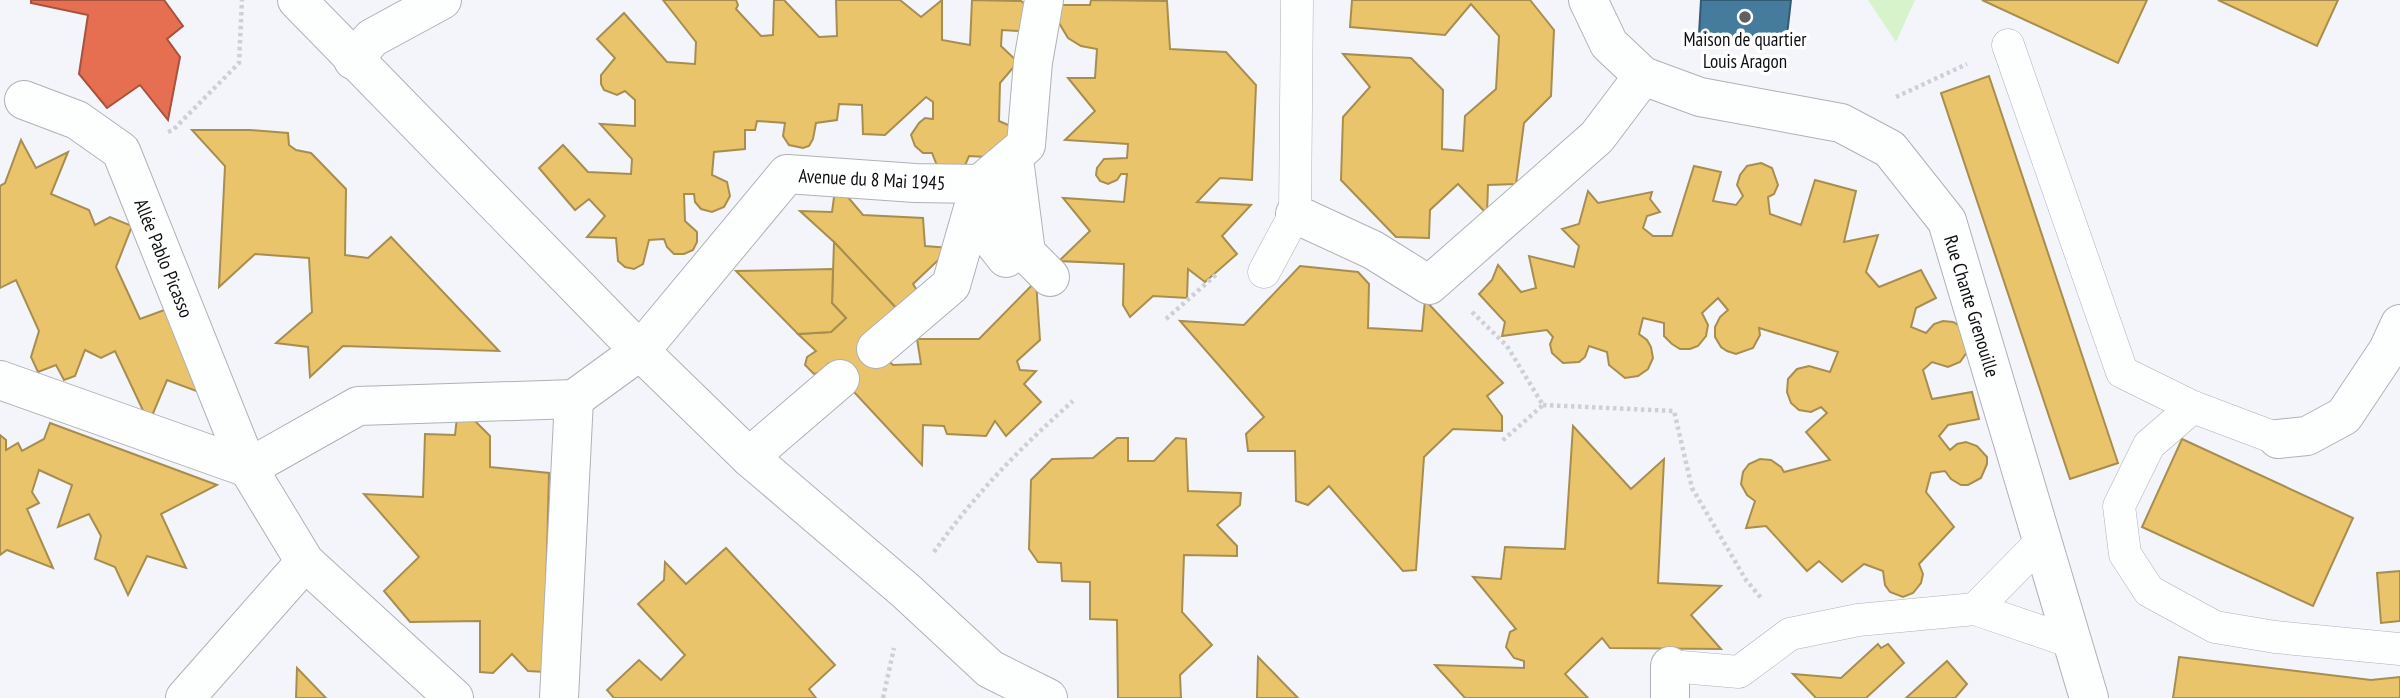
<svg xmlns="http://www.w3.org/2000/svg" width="2400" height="698" viewBox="0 0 2400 698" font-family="'PT Sans Narrow',sans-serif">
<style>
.green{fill:#d7f3cc}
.homes{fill:#e9c46a;stroke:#a78e50;stroke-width:2}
.shops{fill:#e76f51;stroke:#a6523e;stroke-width:2}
.public{fill:#457b9d;stroke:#345b74;stroke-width:2}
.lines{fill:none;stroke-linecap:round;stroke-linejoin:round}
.service-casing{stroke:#b0b1b6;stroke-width:33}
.pedestrian-casing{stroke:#b0b1b6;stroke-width:40}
.minor-casing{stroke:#b0b1b6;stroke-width:40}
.path{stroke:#d0d0d2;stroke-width:4.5;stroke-dasharray:3.5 3.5;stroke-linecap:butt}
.service{stroke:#fdfefe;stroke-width:32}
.pedestrian{stroke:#fdfefe;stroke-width:38}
.minor{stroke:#fdfefe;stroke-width:38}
.poi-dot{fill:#5e6064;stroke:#fff;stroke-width:2.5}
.labels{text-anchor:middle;stroke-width:7;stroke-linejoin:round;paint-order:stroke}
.poi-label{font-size:19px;fill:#0e0f13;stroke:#fff}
.street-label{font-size:19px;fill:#0e0f13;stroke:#fff}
</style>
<rect width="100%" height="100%" fill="#f4f5fb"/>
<polygon class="green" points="1868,0 1915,0 1896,42"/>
<g class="homes">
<polygon points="663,0 736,0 738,5 736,9 761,36 773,35 774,0 784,0 819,37 837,36 836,0 900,0 921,17 942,0 942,40 970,45 972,0 1021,1 1029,7 1020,31 1002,30 1001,46 1018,62 1000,83 999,121 1013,127 1003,158 969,156 963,170 938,168 932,153 923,153 915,146 911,135 919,123 925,118 933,119 933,102 926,97 885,135 863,134 862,105 839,104 837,120 816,123 813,139 809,146 803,148 789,145 783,136 785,123 757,121 755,130 745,130 745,149 714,152 712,175 727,182 730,196 724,207 712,212 701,209 695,202 694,194 684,194 685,221 697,232 697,242 693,250 684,254 674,254 667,247 664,239 649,240 643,264 634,269 625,267 618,261 616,238 587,237 605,216 589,199 575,210 539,168 563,145 588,172 631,174 632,159 600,124 635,126 635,100 625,91 617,95 604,90 601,84 601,75 615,58 597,39 624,13 667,62 695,64 696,42"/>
<polygon points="1091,0 1167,1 1170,49 1226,52 1256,85 1252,180 1220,178 1197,202 1251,205 1222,236 1237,254 1205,282 1188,269 1187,298 1153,296 1130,317 1123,305 1124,264 1059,261 1090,231 1063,198 1124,202 1127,174 1121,174 1117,180 1108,184 1100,181 1096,175 1097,168 1104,159 1127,158 1128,144 1065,140 1095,111 1068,78 1095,78 1097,49 1081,46 1068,38 1059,23 1059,5 1090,5"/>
<polygon points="1352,0 1530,0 1554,30 1551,96 1524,123 1516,184 1488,185 1487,214 1458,184 1430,210 1429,238 1396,237 1341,180 1343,117 1370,87 1343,54 1411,58 1443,90 1442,149 1463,151 1465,116 1496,89 1499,36 1471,4 1445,35 1350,27"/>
<polygon points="1982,0 2147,0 2118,63"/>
<polygon points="2218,0 2338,0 2317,46"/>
<polygon points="1989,76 2118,463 2070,479 1941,93"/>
<polygon points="192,130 250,130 288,133 289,145 296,150 311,153 346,189 345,255 368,258 391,237 499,351 343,346 310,377 308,347 276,343 312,312 309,258 255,254 219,287 225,166"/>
<polygon points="21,140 36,168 68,152 51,194 89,210 95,225 110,217 132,226 116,267 140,319 167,309 207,395 167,380 149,423 115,351 101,358 85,350 75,376 64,380 56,365 38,372 31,357 39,331 16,280 0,288 0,186 5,183"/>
<polygon points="1761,163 1772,168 1778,185 1774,194 1768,197 1770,214 1801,225 1815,180 1856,191 1844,242 1878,235 1866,272 1879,287 1921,270 1936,298 1916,308 1911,327 1926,333 1934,324 1943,321 1953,322 1960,326 1967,352 1960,362 1948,367 1932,362 1923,370 1932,399 1972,392 1979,419 1948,425 1939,436 1950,450 1957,444 1966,442 1977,446 1987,457 1987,464 1981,478 1968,485 1961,485 1951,479 1945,471 1931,473 1926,492 1954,527 1919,564 1923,574 1921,583 1913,593 1903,597 1890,592 1885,585 1883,571 1864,564 1842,582 1819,561 1807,571 1766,526 1746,528 1755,501 1747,495 1741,484 1743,472 1749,464 1760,459 1771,460 1781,467 1784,472 1830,460 1806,432 1827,413 1821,407 1811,412 1799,410 1791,403 1787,392 1788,379 1797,369 1809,366 1830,372 1838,352 1759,328 1760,335 1753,348 1736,354 1727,351 1721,347 1715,337 1715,327 1720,317 1728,310 1718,298 1702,313 1708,325 1706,336 1698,346 1690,349 1680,349 1672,344 1664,336 1664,323 1643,318 1639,334 1647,340 1651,347 1653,358 1648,369 1638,376 1625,378 1609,365 1607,352 1589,346 1585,357 1579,362 1563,363 1552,353 1550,344 1553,337 1547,330 1502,336 1505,322 1479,294 1492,280 1498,265 1521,292 1536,288 1529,256 1574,267 1579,246 1562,229 1579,224 1588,191 1598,203 1652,192 1650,199 1660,212 1647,216 1643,228 1653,236 1672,236 1694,166 1721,172 1713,201 1736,205 1743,196 1737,185 1740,175 1747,166"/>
<polygon points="836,183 863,215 923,218 925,246 951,248 913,284 918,292 898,310 834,242 800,211 832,212"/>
<polygon points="834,242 898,310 866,340 893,365 921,364 917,339 979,339 1036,281 1040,340 1017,361 1020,370 1036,371 1024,384 1041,402 1006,436 995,421 986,436 947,434 944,426 923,425 922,465 828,364 822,372 814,374 805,365 807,357 816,351 798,334 831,332 846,318 832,303"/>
<polygon points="1300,266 1358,272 1369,284 1368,328 1422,331 1425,300 1503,383 1487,396 1502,416 1502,431 1453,429 1424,457 1416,570 1403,571 1329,486 1308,505 1296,501 1295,451 1248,451 1246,434 1264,417 1180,321 1244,325"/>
<polygon points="833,269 832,303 846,318 831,332 798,334 736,271"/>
<polygon points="457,417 472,418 490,436 490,467 549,473 544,672 528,671 512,654 493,673 480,672 480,621 410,622 384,591 419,557 364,494 423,497 425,434 455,435"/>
<polygon points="50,423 217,485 161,514 186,568 147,556 128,595 115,567 95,559 101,536 89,514 58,527 72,485 39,470 32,492 39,503 27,509 53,568 7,550 0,555 0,435 6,440 6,450 18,443 22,451 44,439"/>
<polygon points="1573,426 1631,489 1664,459 1658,583 1721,586 1691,615 1721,649 1610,648 1602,638 1565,674 1588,698 1465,698 1435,665 1524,668 1524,661 1514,658 1506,647 1510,632 1516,629 1473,577 1501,579 1505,547 1565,549"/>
<polygon points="1117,438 1128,438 1128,461 1154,461 1176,438 1186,439 1188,491 1241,493 1240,505 1217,525 1237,546 1237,556 1184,555 1182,612 1212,645 1180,675 1181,698 1118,698 1117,620 1090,619 1090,582 1062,581 1061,563 1038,562 1029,549 1031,480 1052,459 1093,458"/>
<polygon points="2182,439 2353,518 2313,606 2142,527"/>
<polygon points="726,548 835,665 809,689 816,698 614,698 607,690 639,660 661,680 685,655 638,604 664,580 665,562 686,584"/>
<polygon points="2400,571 2400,621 2381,623 2377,573"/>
<polygon points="1878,644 1881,648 1888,644 1904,663 1866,698 1816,698 1793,674 1841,678"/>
<polygon points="1258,657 1298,698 1257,698"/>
<polygon points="2179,657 2371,680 2400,677 2400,698 2173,698"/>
<polygon points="1947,661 1967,684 1955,698 1906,698"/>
<polygon points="297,668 326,698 296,698"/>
</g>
<polygon class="shops" points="31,0 164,0 183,26 167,39 180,57 168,120 140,85 107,108 79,74 88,15 31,3"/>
<polygon class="public" points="1701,0 1791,0 1786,44 1699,34"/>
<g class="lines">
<defs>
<g id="service">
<polyline points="2008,45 2122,372 2193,407 2278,439"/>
<polyline points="1264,272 1295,214 1297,0"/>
<polyline points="2193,407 2149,445 2119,506 2125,554 2149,591 2215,627 2275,637 2400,649"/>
<polyline points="1975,609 2042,541"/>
<polyline points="1670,666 1739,672 1790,634 1858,620 1975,609 2072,642"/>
</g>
<g id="pedestrian">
<polyline points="24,100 77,120 121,151 248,468 305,562 454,698"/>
<polyline points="1295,214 1373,250 1429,285 1597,137 1643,76"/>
<polyline points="876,349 951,285 980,184 990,215 984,230 1006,258 1003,191 1015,167 1026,253 1050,277"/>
<polyline points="0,380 248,468 358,406 574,399 640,351 787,174 915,183 980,184 1026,145 1033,62 1044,0"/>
<polyline points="749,457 840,379"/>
<polyline points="1670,666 1670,698"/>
<polyline points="185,698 305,562"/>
<polyline points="559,698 574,399"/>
</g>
<g id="minor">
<polyline points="297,0 640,351 749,457 906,591 990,669 1048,698"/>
<polyline points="1588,0 1609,44 1643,76 1700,97 1841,123 1890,149 1947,221 2089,698"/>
<polyline points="353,60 372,38 442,0"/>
<polyline points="2278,439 2307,436 2344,416 2388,350 2400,324"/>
</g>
</defs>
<use href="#service" class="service-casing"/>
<use href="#pedestrian" class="pedestrian-casing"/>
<use href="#minor" class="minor-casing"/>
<g class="path">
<polyline points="1896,97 1967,64"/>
<polyline points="168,132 173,130 239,63 242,0"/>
<polyline points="1472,312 1507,346 1543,405 1501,442"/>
<polyline points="1166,319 1218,273"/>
<polyline points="1543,405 1674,411 1692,488 1746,580 1762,599"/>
<path d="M 934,552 C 974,495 1021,447 1073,401"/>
<polyline points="883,698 894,648"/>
</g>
<use href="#service" class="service"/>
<use href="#pedestrian" class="pedestrian"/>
<use href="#minor" class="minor"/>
</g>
<circle class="poi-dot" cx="1745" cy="17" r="7"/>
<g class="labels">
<g class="poi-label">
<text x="1745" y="46">Maison de quartier<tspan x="1745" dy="22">Louis Aragon</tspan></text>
</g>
<g class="street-label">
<text transform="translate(872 179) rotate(3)" y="7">Avenue du 8 Mai 1945</text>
<text transform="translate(164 258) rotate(68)" y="7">Allée Pablo Picasso</text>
<text transform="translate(1972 306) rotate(73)" y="7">Rue Chante Grenouille</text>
</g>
</g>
</svg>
